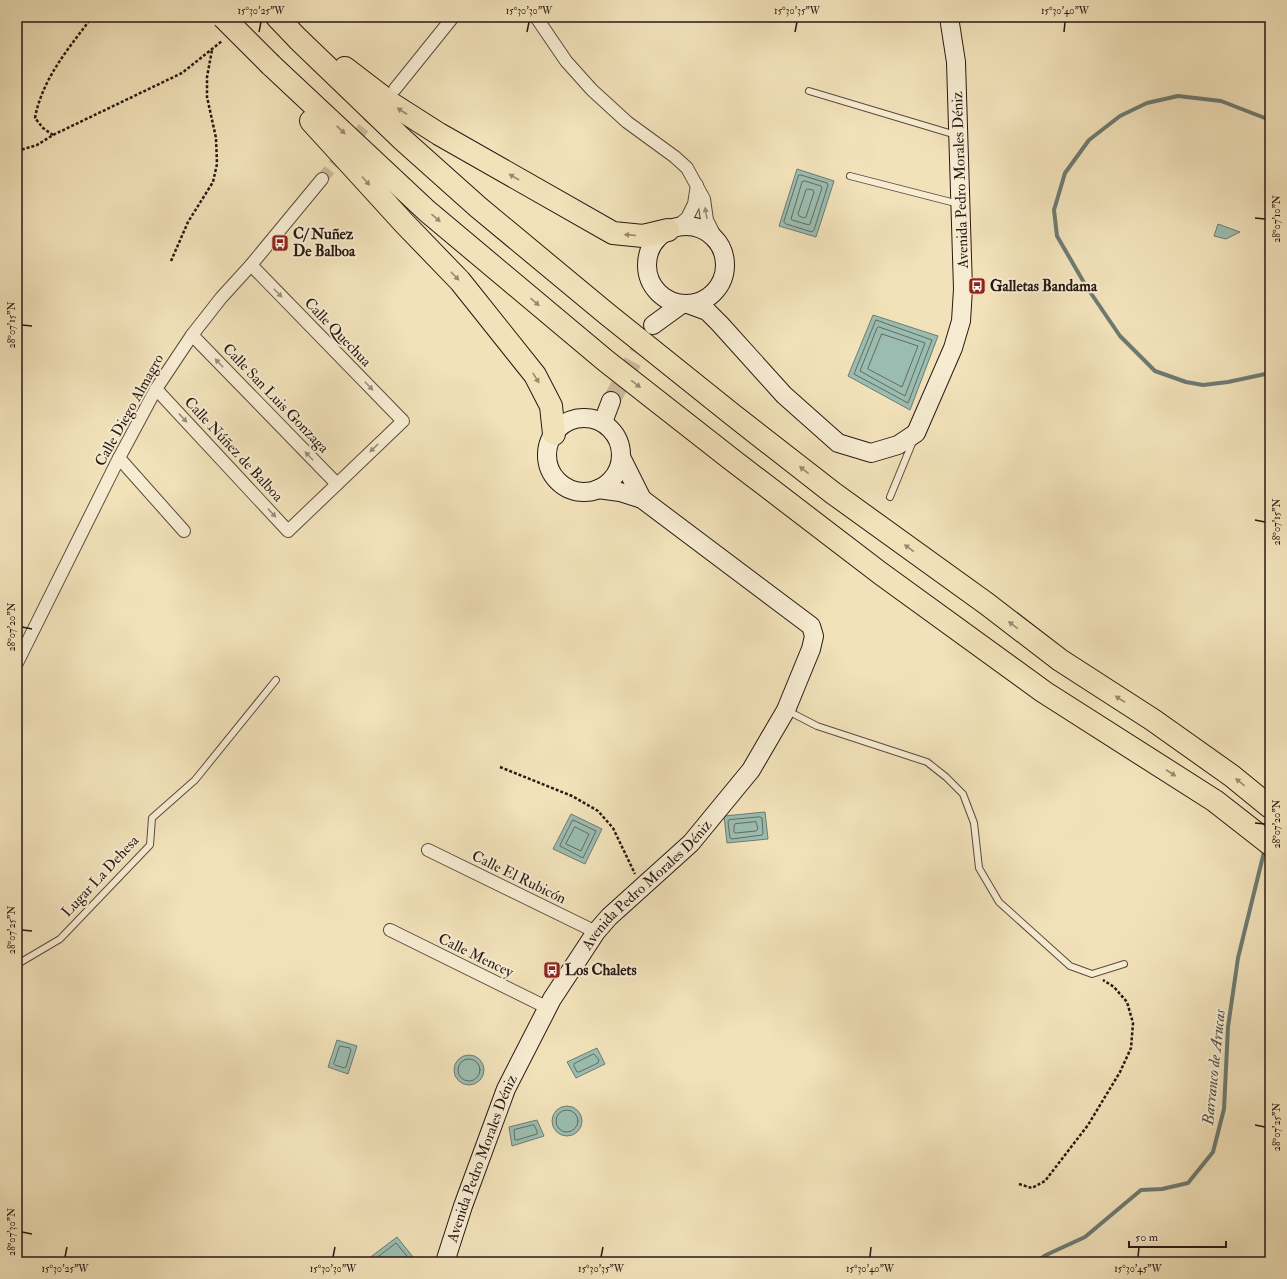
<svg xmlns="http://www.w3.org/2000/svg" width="1287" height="1279" viewBox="0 0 1287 1279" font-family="'IM FELL Double Pica',serif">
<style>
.water{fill:#9bbdb1;stroke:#6d7b72}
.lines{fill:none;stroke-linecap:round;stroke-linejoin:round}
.shore{stroke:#626b62;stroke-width:1}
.stream{stroke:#6d7b72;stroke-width:4}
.street-tunnel{stroke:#caba99;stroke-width:12;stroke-dasharray:12 6;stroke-linecap:butt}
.secondary-tunnel{stroke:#caba99;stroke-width:18;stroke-dasharray:18 9;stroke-linecap:butt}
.lane-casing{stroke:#5a4b3d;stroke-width:8}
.street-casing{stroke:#5a4b3d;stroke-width:14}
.secondary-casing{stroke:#281913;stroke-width:20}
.highway-casing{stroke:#281913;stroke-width:24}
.path{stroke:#281913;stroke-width:2.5;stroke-dasharray:3 2;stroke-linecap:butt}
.lane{stroke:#f7ecd2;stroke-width:6}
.street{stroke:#f7ecd2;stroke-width:12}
.secondary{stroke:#f7ecd2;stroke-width:18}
.highway{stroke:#f2e2ba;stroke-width:22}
.highway-bridge-casing{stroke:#281913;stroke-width:24;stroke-linecap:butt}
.highway-bridge{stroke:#f2e2ba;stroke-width:22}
.oneway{fill:#97886f}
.oneway2{fill:#9a8d7c}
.ticks{fill:none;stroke:#281913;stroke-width:1.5}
.labels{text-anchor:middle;stroke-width:4;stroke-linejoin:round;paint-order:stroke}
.street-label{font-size:15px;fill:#281913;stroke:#f7ecd2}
.poi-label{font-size:15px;font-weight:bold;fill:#281913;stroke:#f7ecd2;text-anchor:start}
.water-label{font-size:16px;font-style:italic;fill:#50524a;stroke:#f7ecd2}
.neatline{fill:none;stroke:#281913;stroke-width:1.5}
.ticks-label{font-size:10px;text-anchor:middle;fill:#281913}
</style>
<rect width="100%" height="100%" fill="#f2e2ba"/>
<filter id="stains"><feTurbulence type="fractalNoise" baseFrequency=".005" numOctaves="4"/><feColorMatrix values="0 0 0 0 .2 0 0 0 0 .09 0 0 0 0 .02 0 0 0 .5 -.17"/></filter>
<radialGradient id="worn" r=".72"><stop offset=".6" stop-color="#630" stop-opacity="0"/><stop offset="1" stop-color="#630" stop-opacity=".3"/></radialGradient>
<g class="water">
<polygon points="797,169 834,181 816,237 779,226"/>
<polygon points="1218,224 1240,232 1226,239 1214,236"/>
<polygon points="873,315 938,336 910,410 848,376"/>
<polygon points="765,812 768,839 727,843 724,816"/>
<polygon points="571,814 602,829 585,864 553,849"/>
<polygon points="337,1040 357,1046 348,1074 328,1067"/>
<polygon points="597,1048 605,1064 576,1078 567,1062"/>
<circle cx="469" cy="1070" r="15"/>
<circle cx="567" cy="1121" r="15"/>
<polygon points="537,1120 544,1136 512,1146 509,1127"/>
<polygon points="397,1237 417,1262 364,1262"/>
</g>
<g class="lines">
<g class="shore">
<polygon points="799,175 801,175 827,183 828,185 814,230 812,232 786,224 784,222"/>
<polygon points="805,181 821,186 822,188 810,224 809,225 792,220 791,219 802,182"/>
<polygon points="808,189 813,190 814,192 806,217 804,218 799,216 798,214 806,190"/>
<polygon points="876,320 932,340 908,403 854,374 875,322"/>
<polygon points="879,327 925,343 905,396 860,371 877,328"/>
<polygon points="882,334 918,346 902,387 868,369"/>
<polygon points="760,817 762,818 763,833 762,835 732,839 730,838 728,822 729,820"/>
<polygon points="573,820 596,831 583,858 560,846"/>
<polygon points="756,822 758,829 756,831 736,833 734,832 734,826 735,824"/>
<polygon points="575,827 589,834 581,851 566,844"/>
<polygon points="340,1046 350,1048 351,1050 346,1067 344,1068 335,1065 334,1064"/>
<polygon points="594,1054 599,1060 598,1063 579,1072 577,1072 574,1066 574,1064"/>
<circle cx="469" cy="1070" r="11"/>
<circle cx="567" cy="1121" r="11"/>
<polygon points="534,1125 537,1131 537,1134 517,1140 515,1140 514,1132 514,1130"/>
<polyline points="371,1262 396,1243 412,1262"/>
</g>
<g class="stream">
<polyline points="1270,120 1221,101 1178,96 1147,103 1120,116 1089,140 1065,173 1054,210 1057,236 1086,286 1120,336 1155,371 1186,382 1203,385 1228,382 1270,373"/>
<polyline points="1268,834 1270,820"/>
<polyline points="1036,1262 1046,1255 1085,1237 1141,1190 1162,1189 1188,1183 1213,1152 1224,1109 1228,1027 1238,958 1265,848"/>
</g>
<polyline class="street-tunnel" points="322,179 378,110"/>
<polyline class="secondary-tunnel" points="611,401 653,325"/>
<defs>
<g id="lane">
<polyline points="809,91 956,135"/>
<polyline points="850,176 959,204"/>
<polyline points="890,497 913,441"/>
<polyline points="788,711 817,726 927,762 946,777 963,794 974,823 979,868 999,902 1070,966 1092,974 1124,964"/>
<polyline points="17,967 21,962 60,939 150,845 152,818 195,780 276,680"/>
</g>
<g id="street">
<polyline points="536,17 566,61 592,90 627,122 675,157 687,168 704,199 707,220 717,240"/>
<polyline points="395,89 453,17"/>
<polyline points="677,226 687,218 694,204 697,185"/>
<polyline points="192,335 337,484"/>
<polyline points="156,389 288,531 403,421 251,265"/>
<polyline points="119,458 184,531"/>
<polyline points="17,663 119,458 156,389 192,335 221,298 251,265 322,179"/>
<polyline points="428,850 596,932"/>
<polyline points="390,930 548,1008"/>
</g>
<g id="secondary">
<circle cx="686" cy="265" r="39"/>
<polyline points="688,304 707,311 720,324 784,395 838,443 871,453 898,445 916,433 953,348 961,321 963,289 956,62 949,17"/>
<polyline points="653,325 682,304"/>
<circle cx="584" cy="455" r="37"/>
<polyline points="603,422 611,401"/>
<polyline points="621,457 642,499"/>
<path id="s1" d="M 445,1262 L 463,1206 L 506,1089 L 552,999 L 596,932 L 609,917 L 691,843 L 751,770 L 786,710 L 811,649 L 814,636 L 811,626 L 642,499 L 620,492 L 598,489"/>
</g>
<g id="highway">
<polyline points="277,17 298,39 403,140 478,207 607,314 733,415 833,493 987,604 1060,660 1153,720 1232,776 1270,807"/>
<polyline points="271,65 427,211 606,361 731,459 880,573 1044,692 1215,801 1270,844"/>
<polyline points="345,68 392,104 439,134 613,233 643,236 668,230"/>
<polyline points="311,121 404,223 460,281 535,375 551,406 554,434"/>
</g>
</defs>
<use href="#lane" class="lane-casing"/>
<use href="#street" class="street-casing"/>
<use href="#secondary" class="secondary-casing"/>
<use href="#highway" class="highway-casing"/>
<g class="path">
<polyline points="1009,17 1028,17"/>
<path d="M 53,135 L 43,128 L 35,118 C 42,79 69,48 92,17"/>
<polyline points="17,151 37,145 53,135 182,73 222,41"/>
<polyline points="171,261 188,222 213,182 217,164 216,138 207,97 207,77 212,50"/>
<polyline points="500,767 572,796 598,811 613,828 635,874"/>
<polyline points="1019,1184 1032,1188 1045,1181 1088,1125 1120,1072 1131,1048 1133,1023 1127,1002 1114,987 1103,980"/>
</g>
<use href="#lane" class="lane"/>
<use href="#street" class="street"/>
<use href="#secondary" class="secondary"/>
<use href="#highway" class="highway"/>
<defs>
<polyline id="highway-bridge" points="223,17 271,65"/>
</defs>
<use href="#highway-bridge" class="highway-bridge-casing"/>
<use href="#highway-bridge" class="highway-bridge"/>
</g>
<defs><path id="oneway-solid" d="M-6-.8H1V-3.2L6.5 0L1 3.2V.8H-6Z"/></defs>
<g class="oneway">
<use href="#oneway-solid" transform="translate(402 111) rotate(-147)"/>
<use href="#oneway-solid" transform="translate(341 130) rotate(43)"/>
<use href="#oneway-solid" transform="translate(514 177) rotate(-150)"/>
<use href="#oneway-solid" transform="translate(366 181) rotate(48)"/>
<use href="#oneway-solid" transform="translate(436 218) rotate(40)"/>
<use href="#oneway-solid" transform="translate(630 235) rotate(-175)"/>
<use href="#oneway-solid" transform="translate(455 276) rotate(46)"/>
<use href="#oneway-solid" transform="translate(535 302) rotate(40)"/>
<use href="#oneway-solid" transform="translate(536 378) rotate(58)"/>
<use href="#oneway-solid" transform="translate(636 384) rotate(38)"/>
<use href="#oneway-solid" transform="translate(804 470) rotate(-142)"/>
<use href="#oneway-solid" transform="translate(909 548) rotate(-144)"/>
<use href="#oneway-solid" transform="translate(1013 625) rotate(-143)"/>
<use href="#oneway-solid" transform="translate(1120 699) rotate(-147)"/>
<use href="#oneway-solid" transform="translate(1171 773) rotate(33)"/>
<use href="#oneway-solid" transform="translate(1240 782) rotate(-141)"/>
</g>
<g class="oneway2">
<use href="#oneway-solid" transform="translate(706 213) rotate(-100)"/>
<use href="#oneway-solid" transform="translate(278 293) rotate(46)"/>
<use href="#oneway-solid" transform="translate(219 363) rotate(-134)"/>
<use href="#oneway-solid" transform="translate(369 386) rotate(46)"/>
<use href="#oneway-solid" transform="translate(183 418) rotate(47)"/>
<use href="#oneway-solid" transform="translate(374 448) rotate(136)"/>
<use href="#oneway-solid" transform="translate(309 456) rotate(-134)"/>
<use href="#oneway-solid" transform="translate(272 513) rotate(47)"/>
</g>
<path class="ticks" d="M 259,32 L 261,22M 527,32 L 529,22M 795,32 L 797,22M 1064,32 L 1065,22M 1255,218 L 1265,219M 22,325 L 32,326M 1255,520 L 1265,522M 22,627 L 32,629M 1255,823 L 1265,824M 22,930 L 32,931M 1255,1125 L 1265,1127M 22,1232 L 32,1234M 65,1257 L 67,1247M 333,1257 L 335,1247M 601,1257 L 603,1247M 870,1257 L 871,1247M 1138,1257 L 1139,1247"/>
<defs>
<symbol id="bus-square" viewBox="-11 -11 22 22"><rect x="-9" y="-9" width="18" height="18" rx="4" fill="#8f2418" stroke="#f7ecd2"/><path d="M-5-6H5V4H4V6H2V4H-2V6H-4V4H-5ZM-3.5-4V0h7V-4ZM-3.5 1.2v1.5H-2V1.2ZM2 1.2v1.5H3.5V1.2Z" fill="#fff"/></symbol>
</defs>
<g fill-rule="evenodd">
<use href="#bus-square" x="270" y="233" width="20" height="20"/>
<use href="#bus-square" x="967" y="276" width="20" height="20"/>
<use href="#bus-square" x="542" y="960" width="20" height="20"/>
</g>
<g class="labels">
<g class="street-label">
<text transform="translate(960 180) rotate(-92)" y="5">Avenida Pedro Morales Déniz</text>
<text transform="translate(338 332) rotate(46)" y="5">Calle Quechua</text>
<text transform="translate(276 398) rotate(46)" y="5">Calle San Luis Gonzaga</text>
<text transform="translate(129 410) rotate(-61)" y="5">Calle Diego Almagro</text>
<text transform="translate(234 449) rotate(47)" y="5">Calle Núñez de Balboa</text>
<text transform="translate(100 876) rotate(-47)" y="5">Lugar La Dehesa</text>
<text transform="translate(519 877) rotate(26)" y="5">Calle El Rubicón</text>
<text dy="5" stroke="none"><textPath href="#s1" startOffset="434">Avenida Pedro Morales Déniz</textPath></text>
<text transform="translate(476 955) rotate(26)" y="5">Calle Mencey</text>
<text dy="5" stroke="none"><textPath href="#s1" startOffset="110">Avenida Pedro Morales Déniz</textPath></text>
</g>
<g class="poi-label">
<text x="293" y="239">C/ Nuñez<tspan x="293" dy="17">De Balboa</tspan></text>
<text x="990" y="291">Galletas Bandama</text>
<text x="565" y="975">Los Chalets</text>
</g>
<g class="water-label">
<text transform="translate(1213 1067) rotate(-84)" y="6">Barranco de Arucas</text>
</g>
</g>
<rect width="1287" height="1279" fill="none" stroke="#f2e2ba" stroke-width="44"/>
<path d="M1129 1241v6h97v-6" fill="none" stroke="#281913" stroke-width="2"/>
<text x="1135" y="1241" font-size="12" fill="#281913" stroke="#f7ecd2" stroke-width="3" paint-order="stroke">50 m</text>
<rect x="22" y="22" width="1243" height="1235" class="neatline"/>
<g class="ticks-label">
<text x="261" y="14">15°30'25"W</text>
<text x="529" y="14">15°30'30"W</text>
<text x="797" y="14">15°30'35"W</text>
<text x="1065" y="14">15°30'40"W</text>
<text transform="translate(1276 219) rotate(-90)" y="4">28°07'10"N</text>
<text transform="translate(11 325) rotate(-90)" y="4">28°07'15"N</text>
<text transform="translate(1276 522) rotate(-90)" y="4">28°07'15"N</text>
<text transform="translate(11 627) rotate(-90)" y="4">28°07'20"N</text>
<text transform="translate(1276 824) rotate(-90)" y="4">28°07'20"N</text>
<text transform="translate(11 930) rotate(-90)" y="4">28°07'25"N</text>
<text transform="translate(1276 1127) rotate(-90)" y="4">28°07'25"N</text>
<text transform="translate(11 1232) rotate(-90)" y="4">28°07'30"N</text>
<text x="65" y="1272">15°30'25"W</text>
<text x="333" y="1272">15°30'30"W</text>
<text x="601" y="1272">15°30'35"W</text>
<text x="870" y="1272">15°30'40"W</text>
<text x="1138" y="1272">15°30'45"W</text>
</g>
<rect width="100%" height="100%" filter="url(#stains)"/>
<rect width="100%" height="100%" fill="url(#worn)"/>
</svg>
